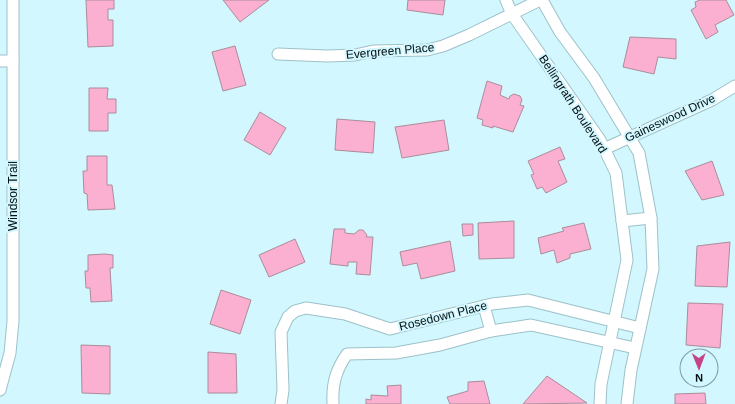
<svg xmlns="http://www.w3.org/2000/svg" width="735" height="404" viewBox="0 0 735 404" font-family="Arial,sans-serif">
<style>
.building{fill:#fbafd1;stroke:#ab8d99}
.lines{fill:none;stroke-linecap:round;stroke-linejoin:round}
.minor-casing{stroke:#9dc1c8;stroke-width:13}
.minor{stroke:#fff;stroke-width:11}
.labels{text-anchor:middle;stroke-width:4;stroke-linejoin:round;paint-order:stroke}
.street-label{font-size:12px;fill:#041012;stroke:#d2f7ff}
</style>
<rect width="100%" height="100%" fill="#d2f7ff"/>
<g class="building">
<polygon points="86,0 114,0 114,9 108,9 108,20 113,20 113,46 88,47"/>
<polygon points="223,0 269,0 240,22"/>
<polygon points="408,0 445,0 443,15 407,10"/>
<polygon points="700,0 726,0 734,15 715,25 718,32 706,39 691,10 696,7 695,2"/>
<polygon points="630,37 676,39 676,59 658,57 654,74 623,67"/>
<polygon points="235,46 246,85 223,91 212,52"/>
<polygon points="487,81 502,86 500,95 509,99 510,96 514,94 520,96 522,100 520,105 524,106 513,132 493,126 493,128 482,125 483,120 477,118"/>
<polygon points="89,88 108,88 107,99 116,99 116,113 108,113 108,131 89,131"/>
<polygon points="260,112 286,128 270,155 244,140"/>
<polygon points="337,119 375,122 373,153 335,150"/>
<polygon points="444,120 449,150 402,158 395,127"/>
<polygon points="560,147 565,159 558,161 567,182 546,193 542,187 537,189 531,175 534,174 528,161"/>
<polygon points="87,156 107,156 107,185 112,185 115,209 88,210 87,194 84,193 83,171 87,171"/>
<polygon points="712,161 724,195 702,200 685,171"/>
<polygon points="514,221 514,258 479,259 478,223"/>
<polygon points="584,223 591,249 570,254 570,258 557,263 554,250 541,254 538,238 564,231 562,228"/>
<polygon points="462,224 473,224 473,235 463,236"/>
<polygon points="334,229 345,229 345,233 354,234 359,230 363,230 367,235 366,237 373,237 370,275 356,274 357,262 348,262 348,266 330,264"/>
<polygon points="295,239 305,262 269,277 259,255"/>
<polygon points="450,241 455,271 421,279 417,263 403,266 400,252"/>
<polygon points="730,242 727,287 695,286 697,246"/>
<polygon points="105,254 113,255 113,268 110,268 112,301 91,302 90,288 86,288 85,271 88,271 88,255"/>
<polygon points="221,290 251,300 240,334 210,324"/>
<polygon points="688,303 723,304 720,348 686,345"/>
<polygon points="81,345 110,346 110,394 82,393"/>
<polygon points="208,352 236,354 237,393 208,393"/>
<polygon points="547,376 587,403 523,404"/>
<polygon points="484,381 490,404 450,404 447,397 468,391 468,382"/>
<polygon points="401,385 401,404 366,404 366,399 371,400 371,395 388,396 387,386"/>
<polygon points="705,393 706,404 675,404 675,394"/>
</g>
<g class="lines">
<defs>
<g id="minor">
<polyline points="506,0 512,14 600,140 616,173 627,260 601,384 600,404"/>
<polyline points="542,0 560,32 594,78 639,153 651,218 653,269 631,370 627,404"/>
<polyline points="278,54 327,56 355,55 373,51 427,50 443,46 469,35 540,0"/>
<polyline points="0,61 13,61"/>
<polyline points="604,149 712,100 735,86"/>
<polyline points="622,221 651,218"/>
<polyline points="484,306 491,331"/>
<polyline points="0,390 10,353 13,321 13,0"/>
<polyline points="281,404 283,390 281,332 288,317 295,311 306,308 345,314 390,329 492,304 528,300 640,328"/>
<path d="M 333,404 C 332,383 336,370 347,354 L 396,353 L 440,345 L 491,331 L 531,325 L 635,348"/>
</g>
</defs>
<use href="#minor" class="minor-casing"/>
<use href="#minor" class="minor"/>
</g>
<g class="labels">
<g class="street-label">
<text transform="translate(390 51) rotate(-5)" y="4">Evergreen Place</text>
<text transform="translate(573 104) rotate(57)" y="4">Bellingrath Boulevard</text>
<text transform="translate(670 118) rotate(-25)" y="4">Gaineswood Drive</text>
<text transform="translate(13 196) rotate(-90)" y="4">Windsor Trail</text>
<text transform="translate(443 316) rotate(-14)" y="4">Rosedown Place</text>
</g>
</g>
<g transform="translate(699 368) rotate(179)"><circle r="19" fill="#d2f7ff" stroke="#809ba0"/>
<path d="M0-3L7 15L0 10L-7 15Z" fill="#c64388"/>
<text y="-6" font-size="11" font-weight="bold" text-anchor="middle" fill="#041012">N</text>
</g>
</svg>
